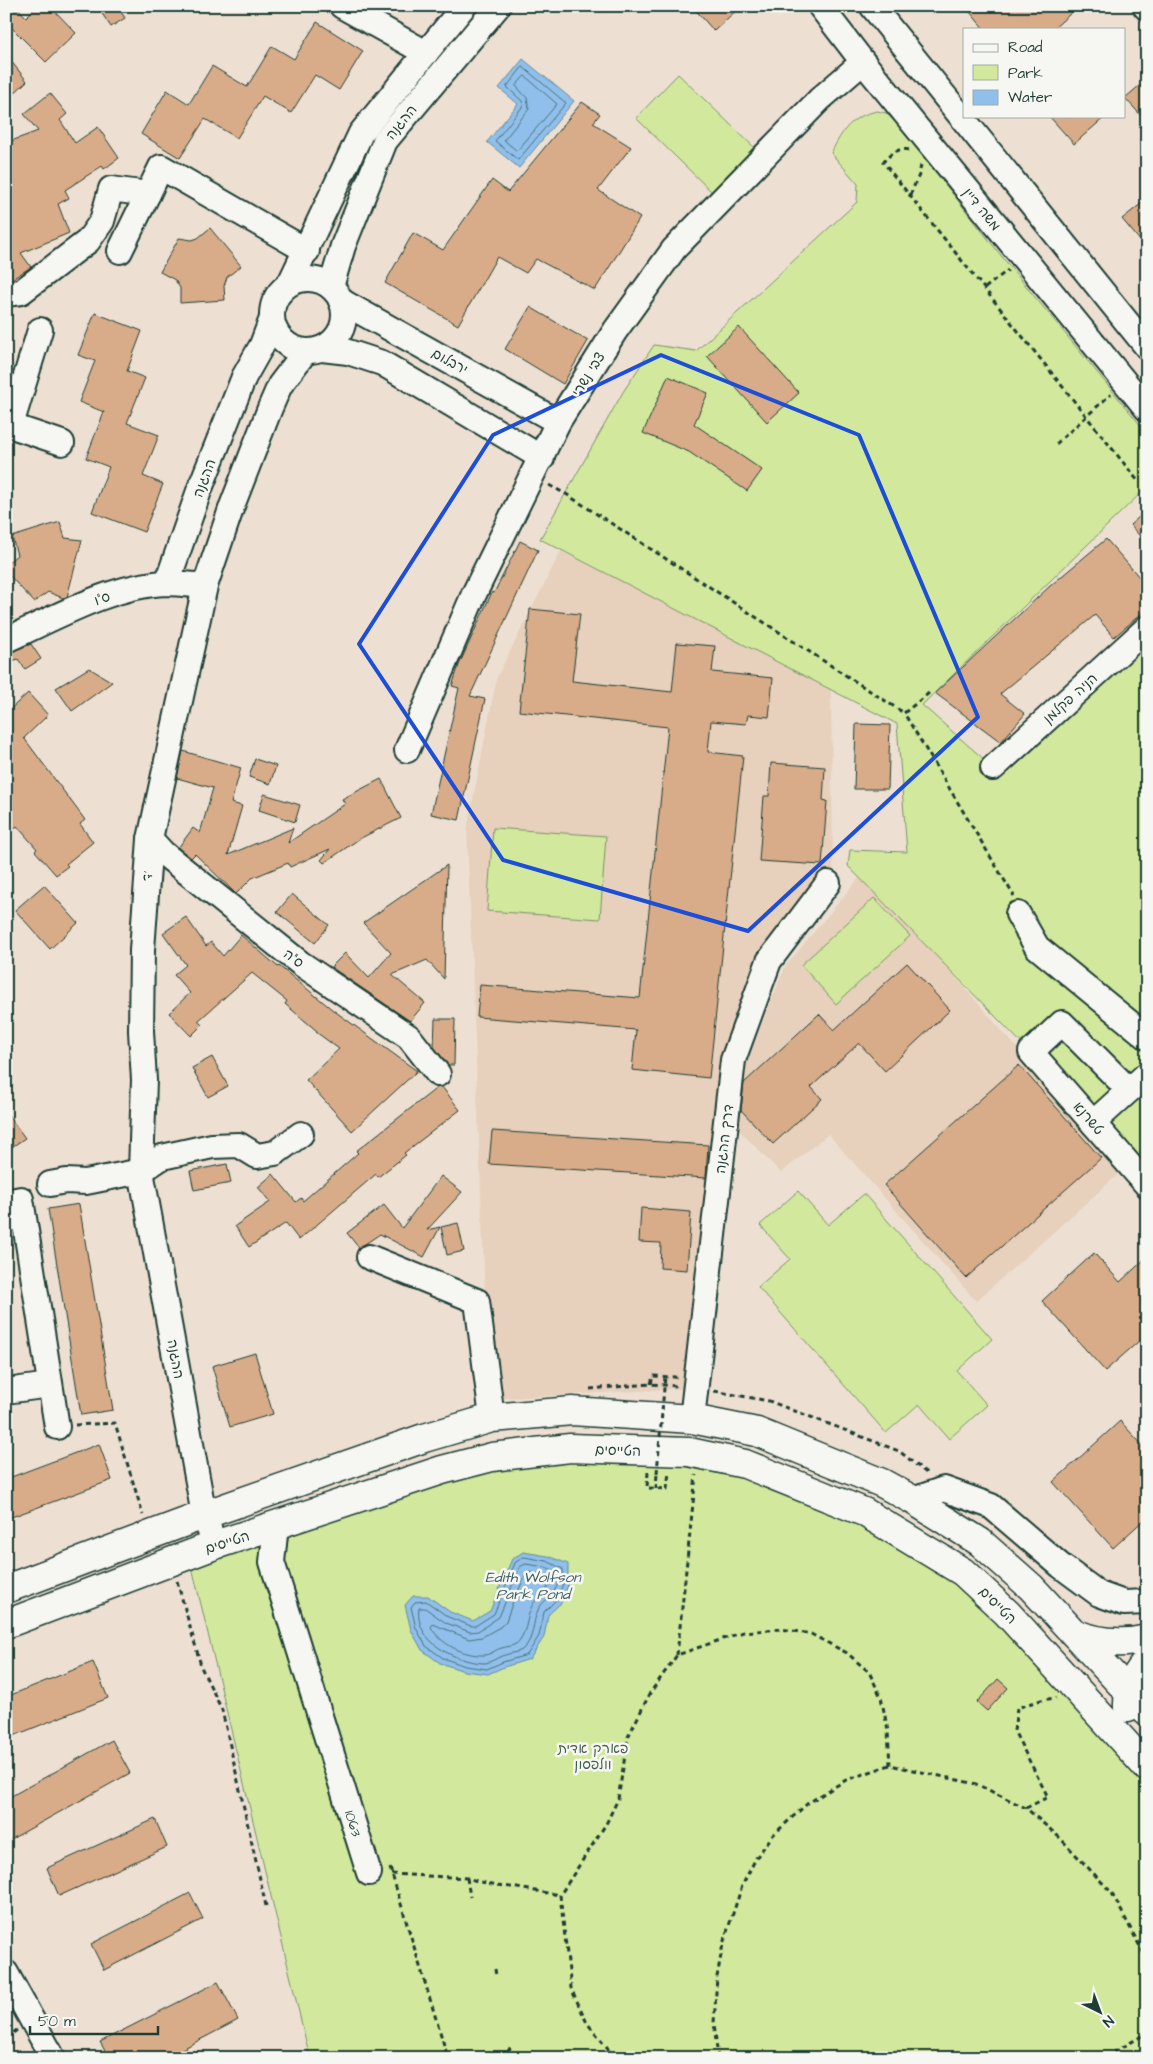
<svg xmlns="http://www.w3.org/2000/svg" width="1153" height="2064" viewBox="0 0 1153 2064" font-family="'Architects Daughter','Playpen Sans Hebrew',sans-serif">
<style>
.built{fill:#e7d0bc}
.green{fill:#d2e89d;stroke:#789268}
.water{fill:#8fbfea;stroke:#628ba1}
.lines{fill:none;stroke-linecap:round;stroke-linejoin:round}
.shore{stroke:#4c717d;stroke-width:1}
.building{fill:#d8ac89;stroke:#1f3d34}
.minor-casing{stroke:#1f3d34;stroke-width:28}
.major-casing{stroke:#1f3d34;stroke-width:31}
.path{stroke:#1f3d34;stroke-width:3;stroke-dasharray:5 4;stroke-linecap:butt}
.minor{stroke:#f6f6f2;stroke-width:24}
.major{stroke:#f6f6f2;stroke-width:28}
.path-bridge{stroke:#1f3d34;stroke-width:3;stroke-dasharray:5 4;stroke-linecap:butt}
.marked{fill:none;stroke:#1d4ed8;stroke-width:4;stroke-linejoin:round}
.labels{text-anchor:middle;stroke-width:5;stroke-linejoin:round;paint-order:stroke}
.street-label{font-size:14px;fill:#1f3d34;stroke:#f6f6f2}
.park-label{font-size:14px;fill:#435f49;stroke:#f6f6f2}
.water-label{font-size:15px;font-style:italic;fill:#3b5e62;stroke:#f6f6f2}
</style>
<rect width="100%" height="100%" fill="#ede0d2"/>
<filter id="ink" filterUnits="userSpaceOnUse"><feTurbulence type="fractalNoise" baseFrequency=".02" numOctaves="2"/><feDisplacementMap in="SourceGraphic" scale="10" xChannelSelector="R" yChannelSelector="G"/><feConvolveMatrix kernelMatrix="1 2 1 2 8 2 1 2 1" color-interpolation-filters="sRGB"/></filter>
<g filter="url(#ink)">
<g class="built">
<polygon points="561,551 831,687 833,869 757,957 723,1055 696,1388 489,1399 467,830 497,677"/>
<polygon points="864,872 1123,1170 976,1301 828,1134 781,1173 735,1126 746,1063 785,967"/>
</g>
<g class="green">
<polygon points="678,74 760,153 717,197 636,118"/>
<path d="M 877,111 L 886,113 L 901,128 L 1007,263 L 1147,433 L 1147,487 L 922,705 L 994,768 L 1147,628 L 1147,1171 L 848,866 L 850,850 L 907,852 L 897,724 L 540,539 L 623,392 L 654,345 L 696,351 L 857,202 L 858,184 L 831,153 C 843,130 850,117 877,111 Z"/>
<polygon points="493,828 606,836 600,919 487,911"/>
<polygon points="874,898 910,936 836,1004 801,965"/>
<polygon points="798,1191 828,1225 864,1194 992,1339 957,1371 987,1405 949,1439 919,1404 886,1433 758,1287 790,1259 760,1225"/>
<polygon points="598,1454 739,1468 861,1518 956,1574 1147,1780 1147,2058 310,2058 191,1563 497,1461"/>
</g>
<g class="water">
<polygon points="523,59 574,101 519,168 487,142 518,104 499,88"/>
<polygon points="523,1552 548,1556 568,1564 568,1585 562,1602 548,1615 544,1637 530,1659 504,1667 488,1674 464,1671 440,1663 422,1650 411,1630 405,1605 413,1596 428,1596 450,1612 473,1621 490,1611 512,1559"/>
</g>
<g class="lines">
<g class="shore">
<polygon points="523,67 566,103 518,160 495,141 523,106 522,101 507,87"/>
<polygon points="525,76 557,104 517,151 504,140 529,109 527,98 516,86"/>
<polygon points="524,1557 547,1561 563,1569 563,1584 557,1599 544,1612 539,1636 527,1655 503,1662 487,1669 465,1666 443,1658 426,1646 416,1628 411,1607 415,1602 426,1601 448,1617 471,1626 475,1626 494,1614 515,1563"/>
<path d="M 526,1564 L 545,1567 L 556,1571 C 564,1592 544,1597 538,1610 C 532,1622 535,1638 523,1649 C 520,1652 511,1653 505,1655 C 499,1656 491,1663 484,1663 C 456,1662 414,1642 419,1608 L 425,1608 L 446,1623 L 470,1632 L 478,1631 L 499,1617 L 520,1567 Z"/>
<path d="M 528,1572 L 548,1576 C 554,1588 539,1595 533,1604 C 526,1616 528,1630 519,1641 C 516,1646 508,1646 502,1648 C 496,1649 490,1655 484,1655 C 464,1656 440,1644 431,1627 L 433,1624 L 469,1639 L 482,1637 L 500,1627 L 506,1621 L 513,1601 Z"/>
</g>
</g>
<g class="building">
<polygon points="6,6 16,6 26,17 37,6 50,6 76,33 46,62 6,22"/>
<polygon points="97,6 117,6 125,18 111,27"/>
<polygon points="692,6 741,6 714,31"/>
<polygon points="965,6 1079,6 1053,29 984,29"/>
<polygon points="317,22 363,51 339,90 315,75 291,113 263,96 237,138 205,119 180,158 141,134 167,90 189,104 212,66 247,87 272,46 294,59"/>
<polygon points="6,55 27,81 6,101"/>
<polygon points="1147,79 1147,122 1125,98"/>
<polygon points="50,93 67,114 60,120 75,143 98,127 119,158 104,169 102,166 65,190 69,198 58,204 69,233 21,253 31,267 12,279 6,270 6,143 38,131 24,114"/>
<polygon points="582,102 600,114 593,123 631,147 598,190 640,218 595,290 536,259 526,273 497,257 458,325 385,283 413,233 443,250 492,180 508,192"/>
<polygon points="1049,116 1106,116 1074,144"/>
<polygon points="1147,199 1147,249 1122,219"/>
<polygon points="210,228 241,266 227,277 224,286 225,300 180,303 180,288 175,280 160,272 179,238 192,240 198,238"/>
<polygon points="530,307 588,341 563,384 505,349"/>
<polygon points="95,313 142,331 127,371 145,378 127,423 159,435 143,476 163,484 144,532 92,512 109,467 86,458 104,412 79,402 95,361 78,355"/>
<polygon points="739,327 799,393 767,422 707,356"/>
<polygon points="668,376 708,393 694,424 762,470 747,491 689,452 643,433"/>
<polygon points="1147,510 1147,544 1130,525"/>
<polygon points="60,522 65,538 82,540 67,597 63,598 48,592 34,602 6,572 6,564 17,555 12,537"/>
<polygon points="1106,539 1147,586 1147,609 1114,637 1095,615 1000,694 1025,714 1001,742 935,693 1050,586"/>
<polygon points="520,541 538,550 470,696 485,699 459,820 431,814 459,688 452,686 459,665 492,592 494,593"/>
<polygon points="530,609 580,614 572,681 672,692 677,643 715,646 712,672 773,678 769,717 748,715 746,724 711,721 708,752 743,756 709,1078 632,1070 636,1030 477,1017 480,985 640,998 668,727 519,711"/>
<polygon points="31,644 41,659 25,669 18,659 6,663 6,654"/>
<polygon points="89,668 112,682 72,711 56,688"/>
<polygon points="28,693 48,715 24,738 85,820 80,824 93,842 66,864 68,866 56,875 35,851 37,849 17,826 6,835 6,713"/>
<polygon points="856,724 890,725 888,789 854,789"/>
<polygon points="183,751 241,768 231,803 242,806 228,855 293,828 288,843 345,804 342,799 381,779 401,818 359,839 324,863 321,860 330,849 290,867 288,863 252,878 236,894 195,854 191,858 178,848 193,828 200,833 213,788 177,778"/>
<polygon points="255,759 276,766 270,784 249,777"/>
<polygon points="771,763 825,767 823,800 827,801 822,865 759,861 764,796 769,796"/>
<polygon points="264,794 300,805 295,822 259,810"/>
<polygon points="447,865 444,979 427,960 392,975 425,1003 410,1021 331,967 345,953 369,978 391,953 363,923"/>
<polygon points="44,885 78,923 50,949 15,910"/>
<polygon points="292,894 329,925 315,943 277,912"/>
<polygon points="186,917 206,946 211,942 223,956 241,935 278,967 279,966 333,1010 417,1071 352,1131 306,1080 339,1049 316,1032 317,1031 285,1004 287,1001 252,973 198,1021 202,1025 191,1036 169,1013 190,993 174,975 186,965 163,933"/>
<polygon points="907,963 950,1010 885,1071 859,1043 811,1087 822,1099 773,1144 741,1110 744,1083 819,1014 834,1030"/>
<polygon points="435,1019 455,1019 454,1065 448,1065 434,1047"/>
<polygon points="212,1057 228,1086 208,1097 192,1068"/>
<polygon points="1019,1065 1101,1158 966,1278 884,1185"/>
<polygon points="438,1087 442,1087 460,1110 404,1153 406,1155 378,1177 376,1174 299,1240 286,1223 249,1247 235,1226 270,1202 258,1187 273,1174 296,1202 301,1198 303,1201 358,1153 356,1151"/>
<polygon points="6,1112 25,1138 6,1151"/>
<polygon points="492,1131 708,1145 706,1178 489,1164"/>
<polygon points="227,1164 231,1183 194,1190 190,1171"/>
<polygon points="441,1176 462,1192 427,1230 440,1227 424,1257 380,1234 359,1248 347,1233 384,1205 402,1228"/>
<polygon points="79,1204 113,1410 81,1415 48,1209"/>
<polygon points="641,1208 691,1212 687,1270 660,1268 661,1243 639,1242"/>
<polygon points="458,1223 464,1251 447,1255 441,1227"/>
<polygon points="1094,1253 1120,1282 1147,1257 1147,1334 1105,1371 1042,1301"/>
<polygon points="255,1353 273,1414 230,1427 212,1366"/>
<polygon points="1120,1421 1147,1450 1147,1517 1113,1548 1053,1482"/>
<polygon points="99,1444 112,1480 6,1519 6,1479"/>
<polygon points="93,1662 108,1698 6,1739 6,1697"/>
<polygon points="998,1679 1008,1688 987,1711 977,1702"/>
<polygon points="112,1740 130,1773 6,1842 6,1799"/>
<polygon points="155,1819 167,1847 59,1896 47,1868"/>
<polygon points="190,1893 203,1919 104,1970 91,1944"/>
<polygon points="218,1982 238,2020 165,2058 109,2058 100,2042"/>
</g>
<g class="lines">
<defs>
<g id="minor">
<polyline points="342,6 426,53"/>
<polyline points="820,6 863,62 1147,409"/>
<polyline points="872,6 1147,347"/>
<polyline points="1145,6 1147,8"/>
<polyline points="120,251 161,167 307,251"/>
<circle cx="308" cy="315" r="36"/>
<polyline points="290,283 361,133 464,6"/>
<polyline points="331,287 343,246 385,141 498,6"/>
<polyline points="6,294 21,292 88,241 102,221 111,189 148,194"/>
<polyline points="341,301 558,422"/>
<polyline points="322,349 348,352 382,363 542,458"/>
<polyline points="6,424 62,443"/>
<polyline points="11,425 40,330"/>
<polyline points="167,583 199,491 244,377 262,345 271,321"/>
<path d="M 6,640 C 55,618 112,585 166,583 C 179,583 192,585 205,586"/>
<polyline points="407,750 474,594 558,422 615,331 674,249 820,99 863,62"/>
<polyline points="993,768 1147,628"/>
<polyline points="150,839 163,853 300,963 409,1037 438,1074"/>
<polyline points="1018,914 1037,947 1147,1037"/>
<polyline points="1129,1090 1062,1023 1031,1052 1147,1185"/>
<polyline points="1093,1123 1147,1074"/>
<polyline points="50,1184 66,1181 86,1182 141,1171 162,1157 212,1146 239,1145 257,1156 275,1153 301,1134"/>
<polyline points="6,1202 21,1199 57,1427"/>
<polyline points="369,1257 477,1301 492,1418"/>
<polyline points="6,1391 50,1385"/>
<polyline points="692,1419 733,1060 769,961 828,883"/>
<polyline points="913,1500 944,1489 991,1506 1061,1566 1099,1594 1124,1603 1147,1602"/>
<path id="s1" d="M 276,1526 L 272,1562 L 369,1873"/>
<polyline points="215,1545 204,1515 141,1171 144,1080 141,1031 142,950 150,839 205,586 232,506 270,408 280,385 305,352"/>
<polyline points="6,1973 53,2058"/>
</g>
<g id="major">
<polyline points="6,1589 204,1515 424,1438 492,1418 572,1411 692,1419 757,1432 882,1483 913,1500 980,1542 1031,1587 1147,1712"/>
<polyline points="6,1624 215,1545 442,1470 492,1457 570,1448 689,1452 745,1464 864,1512 963,1572 1007,1613 1147,1767"/>
<path d="M 1074,1633 C 1098,1643 1122,1645 1147,1639"/>
<path d="M 1128,1708 C 1127,1691 1136,1674 1147,1661"/>
</g>
</defs>
<use href="#minor" class="minor-casing"/>
<use href="#major" class="major-casing"/>
<g class="path">
<path d="M 909,150 C 897,147 891,154 883,162 L 1138,481"/>
<polyline points="910,195 919,175 921,165"/>
<polyline points="985,288 1008,270"/>
<polyline points="1056,444 1111,394"/>
<polyline points="549,485 566,494 904,713"/>
<polyline points="929,693 904,713 1014,896"/>
<polyline points="651,1384 653,1376 675,1377 674,1382"/>
<polyline points="590,1389 651,1384 676,1386"/>
<polyline points="714,1391 769,1401 899,1451 929,1475"/>
<polyline points="75,1425 115,1423 143,1515"/>
<polyline points="648,1472 647,1488 667,1489 669,1472"/>
<polyline points="656,1489 657,1473"/>
<polyline points="177,1581 202,1669 222,1710 266,1906"/>
<polyline points="677,1655 696,1475"/>
<polyline points="1026,1808 1048,1797 1014,1731 1017,1708 1041,1700 1056,1698"/>
<polyline points="390,1868 448,2058"/>
<polyline points="391,1874 467,1878 480,1882 560,1895"/>
<polyline points="467,1878 470,1897"/>
<polyline points="495,1969 496,1976"/>
<polyline points="6,2038 17,2030"/>
<polyline points="508,2052 512,2044"/>
<polyline points="613,2058 607,2047 587,2023 571,1988 560,1895 606,1824 618,1799 628,1737 650,1693 677,1655 743,1632 781,1629 811,1634 847,1653 869,1672 881,1697 888,1731 890,1765"/>
<polyline points="718,2058 714,2023 717,1977 723,1944 742,1886 756,1858 773,1835 808,1803 846,1780 890,1765 976,1784 1026,1808 1060,1838 1112,1893 1147,1960"/>
<polyline points="1108,2058 1111,2054 1147,2033"/>
</g>
<use href="#minor" class="minor"/>
<use href="#major" class="major"/>
<polyline class="path-bridge" points="657,1473 665,1376"/>
</g>
</g>
<path class="marked" d="M 661,355 L 859,435 L 978,717 L 748,931 L 503,860 L 359,644 L 493,435 Z"/>
<g class="labels">
<g class="street-label">
<text transform="translate(401 122) rotate(-51)" y="5">ההגנה</text>
<text transform="translate(982 209) rotate(51)" y="5">משה דיין</text>
<text transform="translate(450 361) rotate(29)" y="5">ירבלום</text>
<text transform="translate(588 374) rotate(-58)" y="5">צבי נשרי</text>
<text transform="translate(204 478) rotate(-69)" y="5">ההגנה</text>
<text transform="translate(102 598) rotate(-20)" y="5">ס"ו</text>
<text transform="translate(1070 698) rotate(-42)" y="5">הניה פקלמן</text>
<text transform="translate(147 876) rotate(-86)" y="5">ד'</text>
<text transform="translate(294 958) rotate(38)" y="5">ס"ה</text>
<text transform="translate(1089 1118) rotate(49)" y="5">טשרנא</text>
<text transform="translate(724 1139) rotate(-83)" y="5">דרך ההגנה</text>
<text transform="translate(176 1359) rotate(80)" y="5">ההגנה</text>
<text transform="translate(618 1450) rotate(2)" y="5">הטייסים</text>
<text transform="translate(227 1542) rotate(-18)" y="5">הטייסים</text>
<text transform="translate(998 1605) rotate(45)" y="5">הטייסים</text>
<text dy="5" stroke="none"><textPath href="#s1" startOffset="310">1063</textPath></text>
</g>
<g class="park-label">
<text x="593" y="1753">פארק אדית<tspan x="593" dy="16">וולפסון</tspan></text>
</g>
<g class="water-label">
<text x="533" y="1582">Edith Wolfson<tspan x="533" dy="17">Park Pond</tspan></text>
</g>
</g>
<rect width="1153" height="2064" fill="none" stroke="#f6f6f2" stroke-width="25"/>
<rect x="12" y="12" width="1128" height="2039" fill="none" stroke="#1f3d34" stroke-width="2" filter="url(#ink)"/>
<rect x="963" y="28" width="162" height="90" fill="#f6f6f2" stroke="#a0aca6"/>
<rect x="973" y="44" width="25" height="8" fill="#f6f6f2" stroke="#a0aca6"/>
<text x="1008" y="52" font-size="15" fill="#1f3d34">Road</text>
<rect x="973" y="65" width="25" height="15" fill="#d2e89d" stroke="#a0aca6"/>
<text x="1008" y="78" font-size="15" fill="#1f3d34">Park</text>
<rect x="973" y="90" width="25" height="15" fill="#8fbfea" stroke="#a0aca6"/>
<text x="1008" y="102" font-size="15" fill="#1f3d34">Water</text>
<g transform="translate(1100 2012) rotate(138)" stroke="#f6f6f2" stroke-width="4" paint-order="stroke">
<path d="M0-4L9 19L0 12L-9 19Z" fill="#1f3d34"/>
<text y="-8" font-size="14" font-weight="bold" text-anchor="middle" fill="#1f3d34">N</text>
</g>
<path d="M30 2026v8h128v-8" fill="none" stroke="#1f3d34" stroke-width="2.5"/>
<text x="38" y="2026" font-size="15" fill="#1f3d34" stroke="#f6f6f2" stroke-width="4" paint-order="stroke">50 m</text>
</svg>
